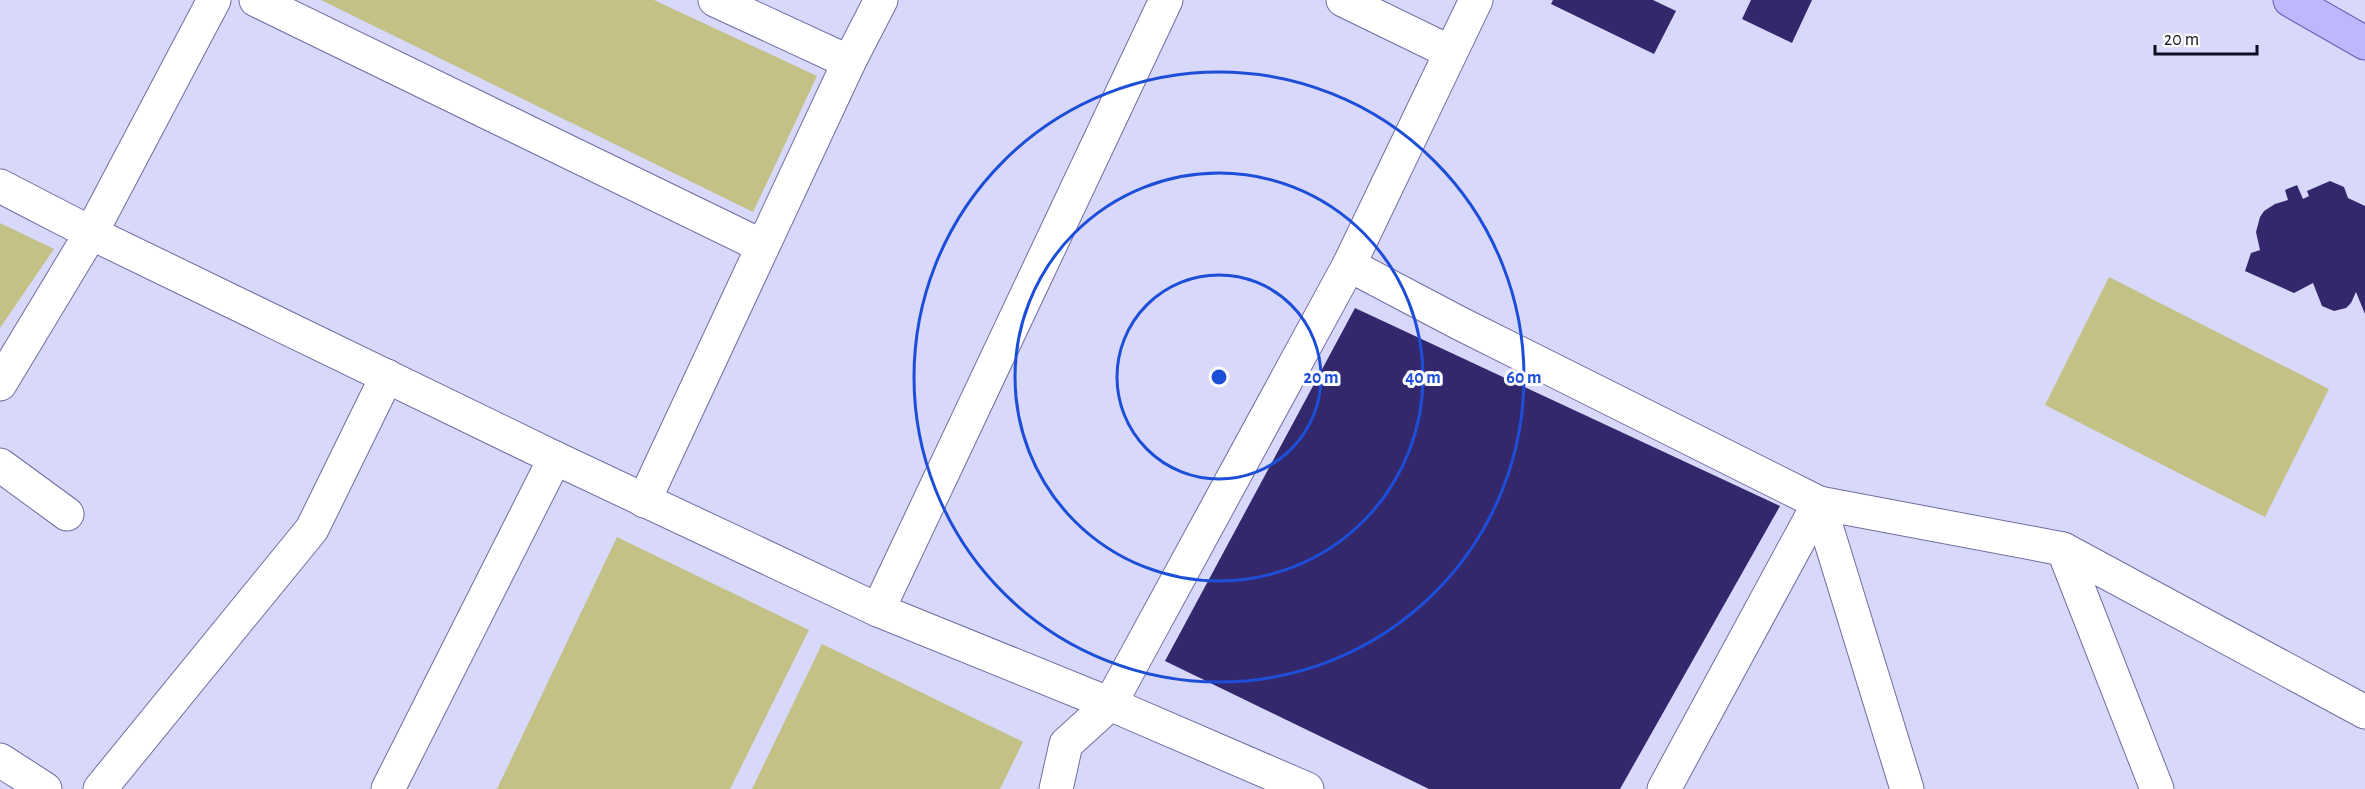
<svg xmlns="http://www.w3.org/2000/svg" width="2365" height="789" viewBox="0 0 2365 789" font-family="'Alegreya Sans',sans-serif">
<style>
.green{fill:#c4c187}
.building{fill:#34286c}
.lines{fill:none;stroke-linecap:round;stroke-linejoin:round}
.minor-casing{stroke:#706da1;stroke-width:35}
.major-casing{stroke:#655cb0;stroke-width:35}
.minor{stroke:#fff;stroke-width:33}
.major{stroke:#beb7fe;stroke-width:33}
.ring{fill:none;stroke:#1d4ed8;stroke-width:3}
.centre{fill:#1d4ed8;stroke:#fdfdfd;stroke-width:3}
.ring-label{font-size:18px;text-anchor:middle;font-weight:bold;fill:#1d4ed8;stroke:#fdfdfd;stroke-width:6;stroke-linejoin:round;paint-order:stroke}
</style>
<rect width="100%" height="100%" fill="#d8d8fb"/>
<g class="green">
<polygon points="321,0 654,0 817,76 753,212"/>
<polygon points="0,223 54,249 0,328"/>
<polygon points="2109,277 2329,389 2265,517 2045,405"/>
<polygon points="617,537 809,630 730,789 497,789"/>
<polygon points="822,644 1023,742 1000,789 752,789"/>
</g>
<g class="building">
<polygon points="1553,0 1653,0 1676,11 1654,54 1551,4"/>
<polygon points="1751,0 1812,0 1792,43 1742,19"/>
<polygon points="2330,181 2344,187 2348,198 2365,206 2365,314 2356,292 2351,303 2346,308 2334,311 2322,306 2313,283 2294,293 2245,271 2251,253 2260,250 2256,232 2260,217 2264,211 2275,204 2288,200 2285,190 2297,185 2303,199 2309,196 2307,191"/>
<polygon points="1355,308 1780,506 1620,789 1429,789 1165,661"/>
</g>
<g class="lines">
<defs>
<g id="minor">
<polyline points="256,0 762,246"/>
<polyline points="715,0 849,62"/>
<polyline points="1343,0 1450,52"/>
<polyline points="0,186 91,233 555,458 878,610 1110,704 1307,789"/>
<polyline points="1349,265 1459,323 1819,503 1907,789"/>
<polyline points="0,384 91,233 214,0"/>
<polyline points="0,465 67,514"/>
<polyline points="644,501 849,62 881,0"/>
<polyline points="2063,549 2157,789"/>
<polyline points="878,610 1166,0"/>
<polyline points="0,760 45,789"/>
<polyline points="100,789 312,529 387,376"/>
<polyline points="388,789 555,458"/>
<polyline points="1056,789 1066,744 1110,704 1349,265 1476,0"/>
<polyline points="1664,789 1819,503 2063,549 2365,712"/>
</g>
<polyline id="major" points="2290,0 2365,43"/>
</defs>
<use href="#minor" class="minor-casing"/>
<use href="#major" class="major-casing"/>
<use href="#minor" class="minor"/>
<use href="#major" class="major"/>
</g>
<g class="ring">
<circle cx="1219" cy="377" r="102"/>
<circle cx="1219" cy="377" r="204"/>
<circle cx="1219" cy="377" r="305"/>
</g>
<circle cx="1219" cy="377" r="9" class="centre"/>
<g class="ring-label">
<text x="1321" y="383">20 m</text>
<text x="1423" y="383">40 m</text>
<text x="1524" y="383">60 m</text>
</g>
<path d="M2155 45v9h102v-9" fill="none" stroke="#0f0d21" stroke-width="3"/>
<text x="2164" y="45" font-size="18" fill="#0f0d21" stroke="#fdfdfd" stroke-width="4.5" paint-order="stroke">20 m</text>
</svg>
